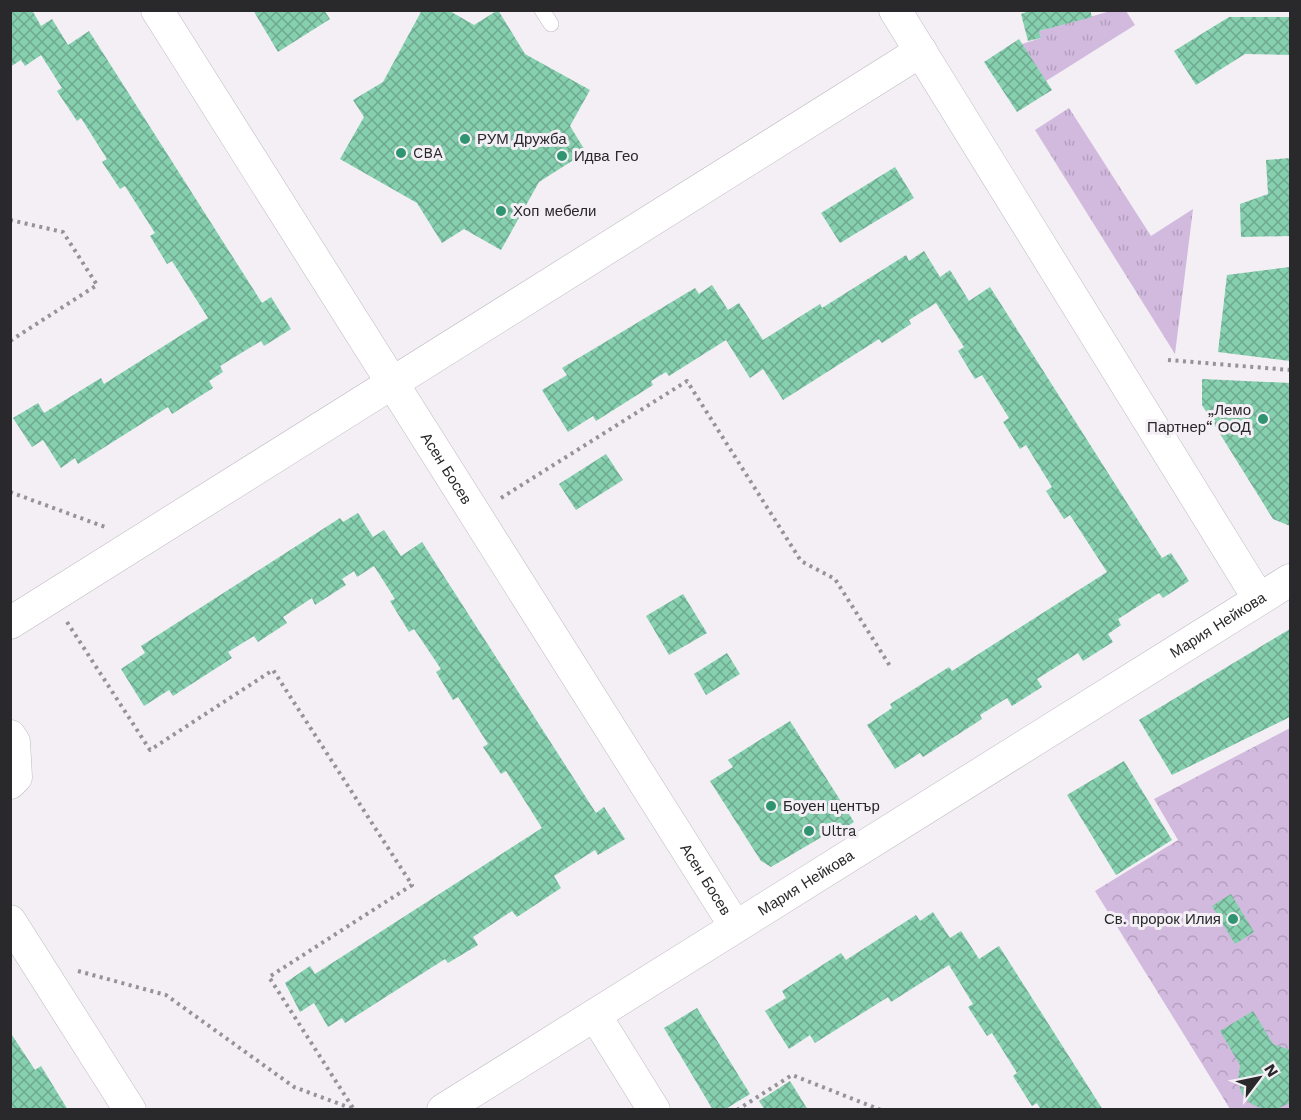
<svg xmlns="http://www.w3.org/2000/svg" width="1301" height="1120" viewBox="0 0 1301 1120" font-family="'Work Sans',sans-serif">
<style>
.grass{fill:url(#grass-tufts)}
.park{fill:url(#park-crowns)}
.building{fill:url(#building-cross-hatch)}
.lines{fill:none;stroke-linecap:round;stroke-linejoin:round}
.lane-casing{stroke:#bebac0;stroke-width:16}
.street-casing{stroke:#bebac0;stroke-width:33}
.path{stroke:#969397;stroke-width:4;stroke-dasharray:3 4.5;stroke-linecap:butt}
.lane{stroke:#fff;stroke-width:15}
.street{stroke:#fff;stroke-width:32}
.poi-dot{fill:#2f9470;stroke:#f3eff5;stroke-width:2}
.labels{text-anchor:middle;stroke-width:6;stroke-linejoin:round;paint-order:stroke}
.poi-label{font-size:15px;fill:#29282a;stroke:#f3eff5;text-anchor:start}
.street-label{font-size:15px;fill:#29282a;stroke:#f3eff5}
</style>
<defs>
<pattern id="grass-tufts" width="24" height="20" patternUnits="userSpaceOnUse" patternTransform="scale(1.5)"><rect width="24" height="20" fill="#d2b9de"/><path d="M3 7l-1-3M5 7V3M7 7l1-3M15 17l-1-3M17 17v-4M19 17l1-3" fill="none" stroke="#b49fbf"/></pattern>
<pattern id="park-crowns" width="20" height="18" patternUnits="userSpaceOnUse" patternTransform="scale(1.5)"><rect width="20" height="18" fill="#d2b9de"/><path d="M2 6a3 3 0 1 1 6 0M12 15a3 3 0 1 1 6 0" fill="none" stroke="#b49fbf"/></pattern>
<pattern id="building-cross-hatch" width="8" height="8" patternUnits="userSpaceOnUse" patternTransform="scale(1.5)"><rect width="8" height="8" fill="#86d0b0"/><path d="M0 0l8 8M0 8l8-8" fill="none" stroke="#6ea98f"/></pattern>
</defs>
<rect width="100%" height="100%" fill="#f3eff5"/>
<g class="grass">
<polygon points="1111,11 1126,11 1135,25 1046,81 1022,44 1041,38 1039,31"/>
<polygon points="1069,108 1151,236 1193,209 1175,354 1035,130"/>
</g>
<polygon class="park" points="1290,728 1290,1109 1230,1109 1095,891 1178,840 1154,799"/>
<g class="building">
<polygon points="10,10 32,10 41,26 52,19 68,45 89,31 262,303 271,297 291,329 264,346 261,341 220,366 223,372 209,381 213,388 172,414 168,407 78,464 75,458 61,468 43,440 32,447 13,418 38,403 44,413 101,378 104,384 208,318 172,261 167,264 150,236 155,233 125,186 120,189 102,162 107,159 81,118 77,121 57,91 62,88 41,55 25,66 21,60 10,67"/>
<polygon points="253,10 324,10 330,19 278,52"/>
<polygon points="422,10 448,10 474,25 498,10 525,54 590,90 570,126 586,152 539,182 501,250 464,229 442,243 417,203 340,159 364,117 353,100 383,82"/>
<polygon points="1032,10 1090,10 1092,17 1039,31 1041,38 1028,41 1021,14"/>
<polygon points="1229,17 1290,17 1290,55 1245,54 1196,85 1174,51"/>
<polygon points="1019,39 1052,90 1017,112 984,62"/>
<polygon points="1290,158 1290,236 1241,237 1240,204 1268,194 1266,160"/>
<polygon points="895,167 914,198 840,243 821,213"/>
<polygon points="924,251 940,277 950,270 969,301 990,287 1162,558 1171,553 1189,581 1163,598 1159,593 1118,619 1121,625 1108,634 1113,642 1083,661 1078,653 1037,679 1042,687 1012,706 1007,698 980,715 982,719 923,757 920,753 895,769 867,725 892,708 890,704 949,667 952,671 1107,572 1070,515 1064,519 1046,491 1052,487 1026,445 1020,449 1003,422 1009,418 982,375 975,379 958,351 964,347 936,303 909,320 911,324 882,343 879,339 783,400 763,369 750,378 726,340 669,376 666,372 651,381 653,385 596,421 593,416 568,432 542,390 567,375 562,368 695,288 699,294 712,285 728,310 739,303 763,340 820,304 822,308 906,255 909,261"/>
<polygon points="1290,267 1290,361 1218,352 1227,275"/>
<polygon points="1202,379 1290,383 1290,526 1273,519 1202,405"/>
<polygon points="606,454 623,480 576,510 559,484"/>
<polygon points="358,513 373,537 384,530 401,556 422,542 596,813 604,807 625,839 598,855 595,850 554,876 561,888 517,917 512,911 473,937 478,945 448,963 445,959 345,1023 342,1018 328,1027 314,1003 300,1012 285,983 310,966 315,974 542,828 506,771 501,774 483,747 488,744 458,697 453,700 436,672 441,669 414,629 409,632 390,601 395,599 374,566 357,577 354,571 342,579 346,585 315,605 312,598 283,617 287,623 258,642 254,636 228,652 232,658 173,696 169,690 144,706 121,669 145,653 141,646 340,518 343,522"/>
<polygon points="683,594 707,633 669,655 646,616"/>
<polygon points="1290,629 1290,717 1172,775 1139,720"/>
<polygon points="727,653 740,674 706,695 694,674"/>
<polygon points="790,721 854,822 827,839 825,835 771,867 761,861 710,781 733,767 728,760"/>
<polygon points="1124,761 1172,840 1116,875 1067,795"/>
<polygon points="1231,894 1254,932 1235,944 1212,906"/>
<polygon points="933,912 950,938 961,931 979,959 999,946 1103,1110 1041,1110 1037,1103 1032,1106 1013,1076 1017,1073 992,1033 987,1036 968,1007 973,1004 949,965 891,1002 888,997 815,1043 810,1035 789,1049 765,1011 786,998 782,991 841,953 846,960 916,915 920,921"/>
<polygon points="697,1008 750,1094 724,1110 713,1110 664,1028"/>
<polygon points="1253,1011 1273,1044 1290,1050 1290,1103 1276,1109 1263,1109 1251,1104 1242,1094 1238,1082 1240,1065 1220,1031"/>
<polygon points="10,1032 35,1070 41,1066 68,1110 10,1110"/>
<polygon points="790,1081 808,1110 765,1110 759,1101"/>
</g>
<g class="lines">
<defs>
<polyline id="lane" points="542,10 551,24"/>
<g id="street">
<path id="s1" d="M 157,10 L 735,926"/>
<polyline points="895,10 1259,599"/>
<polyline points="10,623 921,51"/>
<polyline points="10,736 14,742 16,777 10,783"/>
<polyline points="10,921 130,1110"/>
<polyline points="595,1015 654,1110"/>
<path id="s2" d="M 443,1110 L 1290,580"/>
</g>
</defs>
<use href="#lane" class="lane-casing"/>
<use href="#street" class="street-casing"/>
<g class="path">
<polyline points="10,220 63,232 97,285 10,341"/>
<polyline points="1168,360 1290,370"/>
<polyline points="10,492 105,527"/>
<polyline points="501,498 687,381 801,561 835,579 890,666"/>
<polyline points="67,622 150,750 273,670 412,885 269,977 353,1108"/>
<polyline points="78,971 166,995 294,1087 356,1110"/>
<polyline points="737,1110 792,1075 881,1110"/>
</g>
<use href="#lane" class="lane"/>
<use href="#street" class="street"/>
</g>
<g class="poi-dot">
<circle cx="465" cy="139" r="6"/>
<circle cx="401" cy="153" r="6"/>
<circle cx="562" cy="156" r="6"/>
<circle cx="501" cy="211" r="6"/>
<circle cx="1263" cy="419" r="6"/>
<circle cx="771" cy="806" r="6"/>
<circle cx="809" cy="831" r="6"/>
<circle cx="1233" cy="919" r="6"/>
</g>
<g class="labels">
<g class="poi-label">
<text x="477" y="144">РУМ Дружба</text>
<text x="413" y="158">CBA</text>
<text x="574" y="161">Идва Гео</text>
<text x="513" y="216">Хоп мебели</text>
<text x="1251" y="415" text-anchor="end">„Лемо<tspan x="1251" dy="17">Партнер“ ООД</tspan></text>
<text x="783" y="811">Боуен център</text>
<text x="821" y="836">Ultra</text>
<text x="1221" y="924" text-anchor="end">Св. пророк Илия</text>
</g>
<g class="street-label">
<text dy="5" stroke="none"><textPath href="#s1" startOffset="542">Асен Босев</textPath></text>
<text dy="5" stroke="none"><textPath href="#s2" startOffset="914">Мария Нейкова</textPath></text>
<text dy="5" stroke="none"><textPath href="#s1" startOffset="1028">Асен Босев</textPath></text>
<text dy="5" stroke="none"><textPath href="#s2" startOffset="428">Мария Нейкова</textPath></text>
</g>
</g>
<rect width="1301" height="1120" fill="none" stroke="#29282a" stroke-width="24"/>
<g transform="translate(1259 1078) rotate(58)" stroke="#f3eff5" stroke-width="4.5" paint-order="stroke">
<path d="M0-4.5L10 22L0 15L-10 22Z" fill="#29282a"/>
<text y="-9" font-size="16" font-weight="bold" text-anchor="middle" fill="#29282a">N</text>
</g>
</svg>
